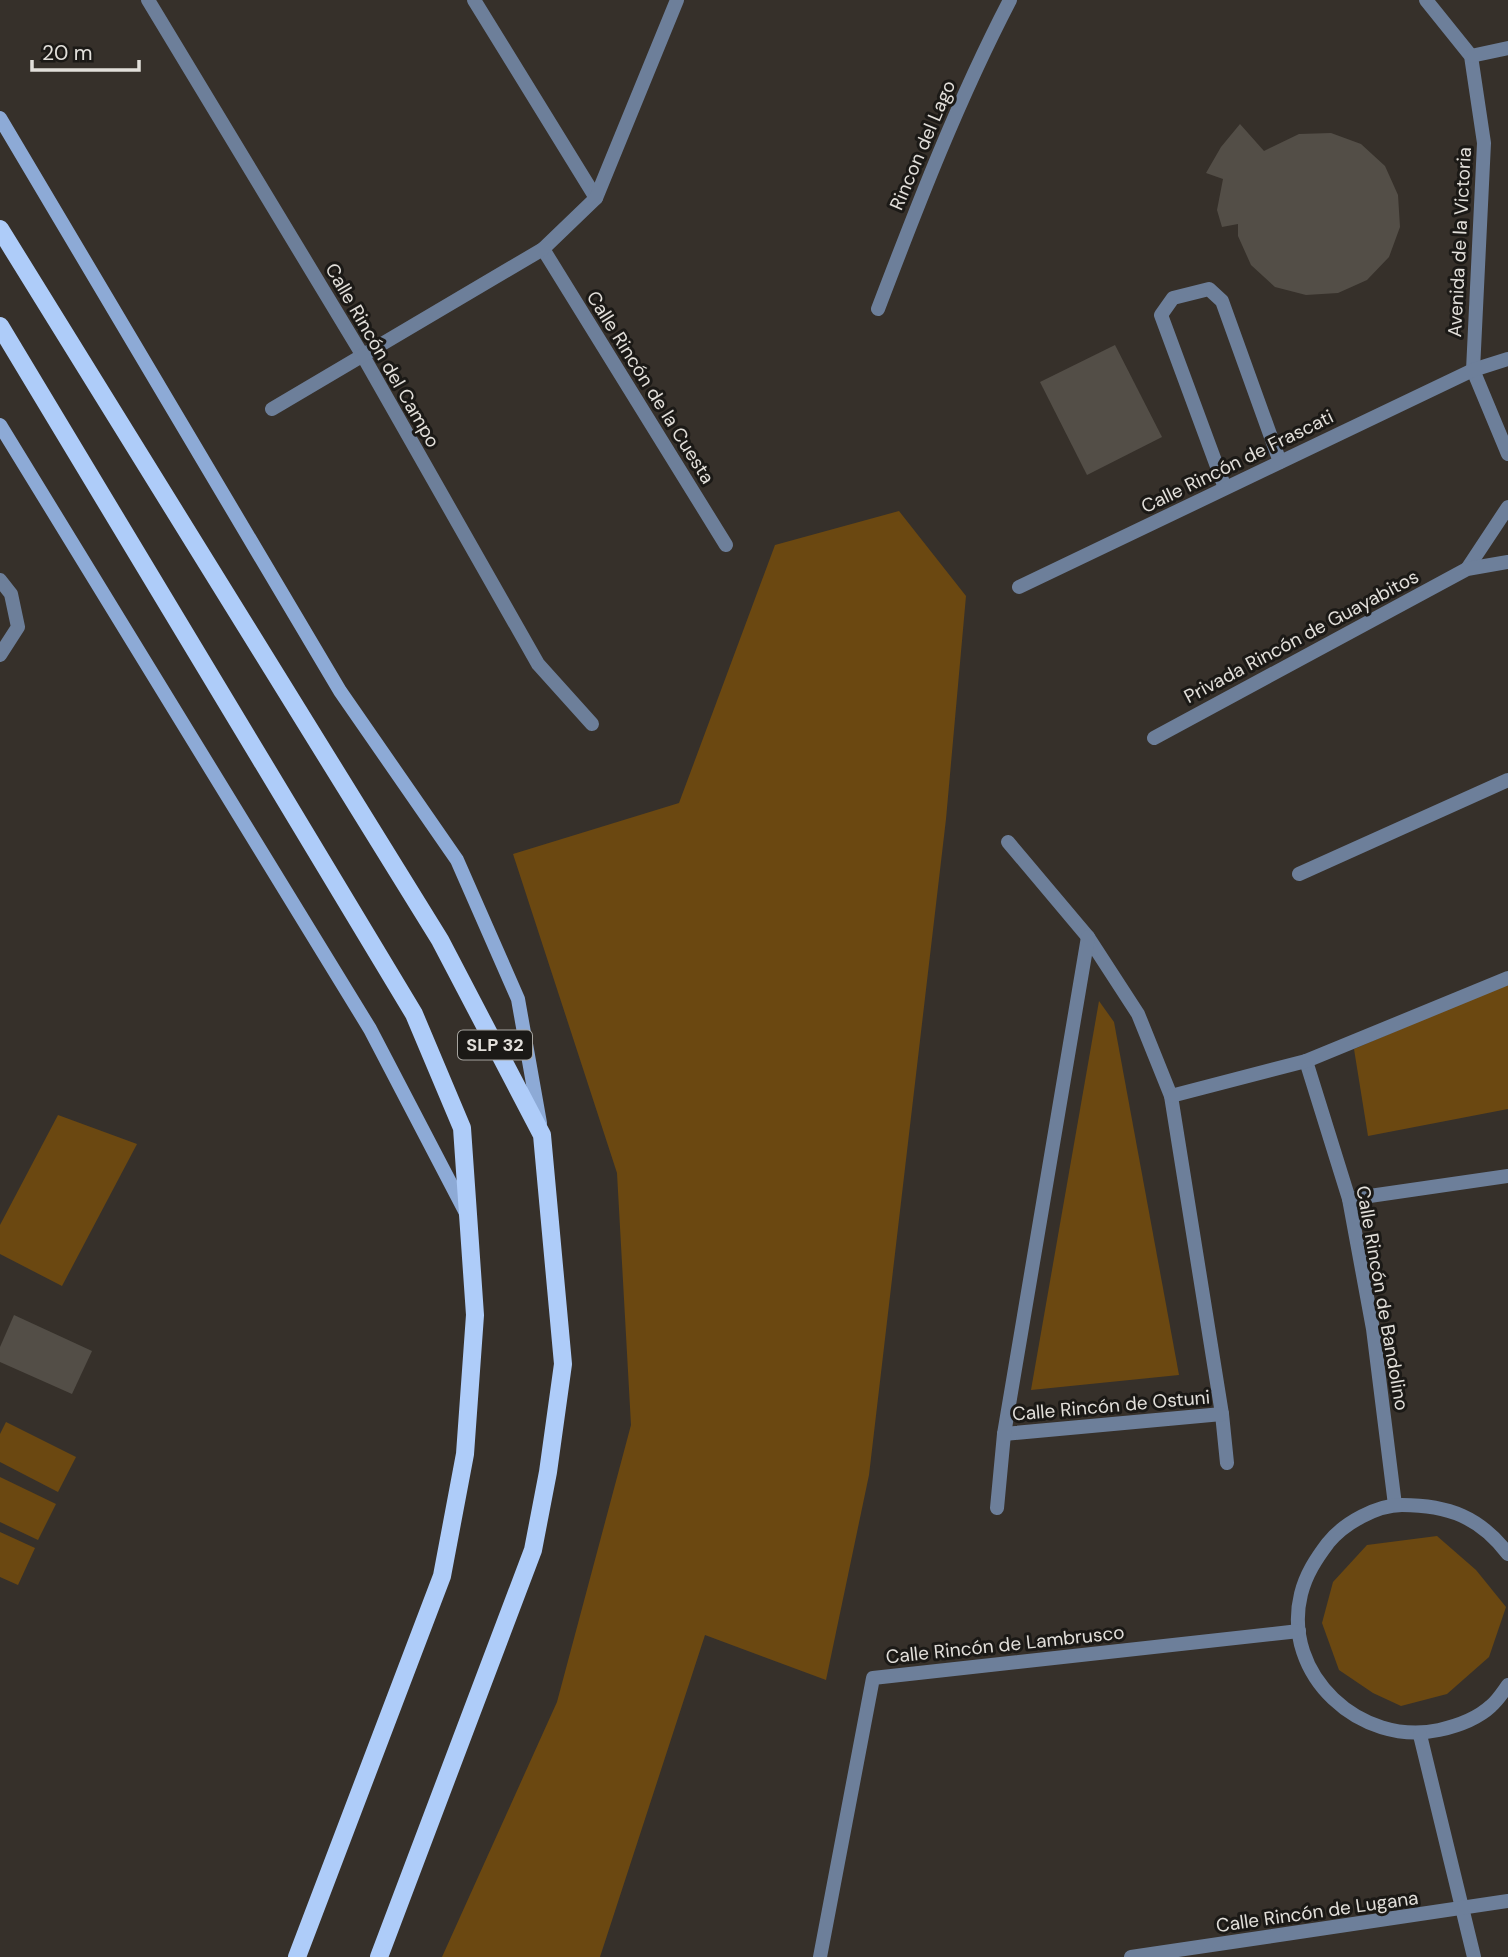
<svg xmlns="http://www.w3.org/2000/svg" width="1508" height="1957" viewBox="0 0 1508 1957" font-family="'DM Sans',sans-serif">
<style>
.green{fill:#6b4811}
.building{fill:#534e47}
.lines{fill:none;stroke-linecap:round;stroke-linejoin:round}
.lane{stroke:#6d7f9a;stroke-width:14}
.street{stroke:#6d7f9a;stroke-width:14}
.secondary{stroke:#8daad6;stroke-width:14}
.primary{stroke:#aeccf9;stroke-width:18}
.labels{text-anchor:middle;stroke-width:6;stroke-linejoin:round;paint-order:stroke}
.shield{fill:#1b1916;stroke:#a6a49f;stroke-width:2}
.shield-label{font-size:18px;font-weight:bold;fill:#e2dfda}
.street-label{font-size:19px;fill:#e2dfda;stroke:#1b1916}
</style>
<rect width="100%" height="100%" fill="#36302a"/>
<g class="green">
<polygon points="899,511 966,596 946,819 869,1475 826,1680 705,1635 600,1957 442,1957 557,1702 631,1425 617,1173 513,854 679,803 775,545"/>
<polygon points="1508,983 1508,1109 1368,1136 1354,1049"/>
<polygon points="1099,1001 1114,1022 1179,1375 1031,1390"/>
<polygon points="58,1115 137,1144 62,1286 0,1254 0,1225"/>
<polygon points="6,1422 76,1457 58,1492 0,1462 0,1434"/>
<polygon points="0,1477 56,1504 38,1540 0,1522"/>
<polygon points="0,1532 35,1548 18,1585 0,1577"/>
<polygon points="1437,1536 1476,1570 1506,1607 1489,1657 1447,1694 1401,1706 1373,1693 1339,1670 1322,1623 1333,1582 1367,1545"/>
</g>
<g class="building">
<polygon points="1240,124 1264,151 1299,134 1331,133 1361,144 1385,166 1398,195 1400,227 1389,257 1367,280 1338,293 1306,295 1275,287 1251,265 1238,236 1238,224 1222,227 1217,210 1223,179 1206,173 1221,147"/>
<polygon points="1115,345 1162,437 1087,475 1040,382"/>
<polygon points="14,1315 92,1351 72,1394 0,1362 0,1347"/>
</g>
<g class="lines">
<polyline class="lane" points="1225,488 1161,315 1173,298 1209,289 1222,301 1280,462"/>
<g class="street">
<polyline points="148,0 363,356 538,664 592,724"/>
<polyline points="474,0 596,198"/>
<polyline points="1426,0 1471,56 1484,143 1473,370 1508,454"/>
<polyline points="1471,56 1508,48"/>
<polyline points="543,249 726,545"/>
<path d="M 878,309 C 918,204 958,100 1010,0"/>
<polyline points="272,409 543,249 596,198 677,0"/>
<polyline points="1467,569 1508,507"/>
<polyline points="0,580 11,594 18,627 0,655"/>
<polyline points="1019,587 1473,370 1508,359"/>
<polyline points="1154,738 1467,569 1508,562"/>
<polyline points="1008,842 1088,937 1138,1014 1171,1096 1222,1414 1227,1463"/>
<polyline points="1299,874 1508,780"/>
<polyline points="1306,1061 1349,1199 1373,1329 1395,1505"/>
<polyline points="1171,1096 1306,1061 1508,978"/>
<polyline points="1349,1199 1508,1176"/>
<polyline points="1004,1434 1222,1414"/>
<polyline points="997,1508 1004,1434 1088,937"/>
<path d="M 1508,1554 C 1480,1517 1448,1505 1402,1505 C 1377,1505 1344,1523 1328,1543 C 1316,1559 1306,1574 1301,1594 C 1281,1675 1361,1747 1439,1730 C 1457,1726 1477,1719 1491,1706 C 1498,1700 1503,1692 1508,1685"/>
<polyline points="1420,1735 1474,1957"/>
<polyline points="820,1957 873,1678 1299,1631"/>
<polyline points="1131,1957 1508,1901"/>
</g>
<g class="secondary">
<polyline points="0,118 340,691 457,860 518,999 540,1123"/>
<polyline points="0,425 370,1029 466,1213"/>
</g>
<g class="primary">
<polyline points="0,229 440,940 542,1135 563,1364 548,1472 533,1550 379,1957"/>
<polyline points="0,326 414,1014 462,1128 475,1315 465,1454 442,1576 297,1957"/>
</g>
</g>
<g class="labels">
<rect class="shield" x="458" y="1030.5" width="74" height="29" rx="5"/>
<g class="shield-label">
<text x="495" y="1051">SLP 32</text>
</g>
<g class="street-label">
<text transform="translate(922 145) rotate(-67)" y="7">Rincon del Lago</text>
<text transform="translate(1459 242) rotate(-87)" y="7">Avenida de la Victoria</text>
<text transform="translate(383 355) rotate(60)" y="7">Calle Rincón del Campo</text>
<text transform="translate(651 387) rotate(58)" y="7">Calle Rincón de la Cuesta</text>
<text transform="translate(1237 461) rotate(-26)" y="7">Calle Rincón de Frascati</text>
<text transform="translate(1301 636) rotate(-28)" y="7">Privada Rincón de Guayabitos</text>
<text transform="translate(1383 1298) rotate(80)" y="7">Calle Rincón de Bandolino</text>
<text transform="translate(1111 1405) rotate(-5)" y="7">Calle Rincón de Ostuni</text>
<text transform="translate(1005 1644) rotate(-6)" y="7">Calle Rincón de Lambrusco</text>
<text transform="translate(1317 1911) rotate(-8)" y="7">Calle Rincón de Lugana</text>
</g>
</g>
<path d="M32 60v10h107v-10" fill="none" stroke="#e2dfda" stroke-width="3.5"/>
<text x="42" y="60" font-size="21" fill="#e2dfda" stroke="#1b1916" stroke-width="5" paint-order="stroke">20 m</text>
</svg>
